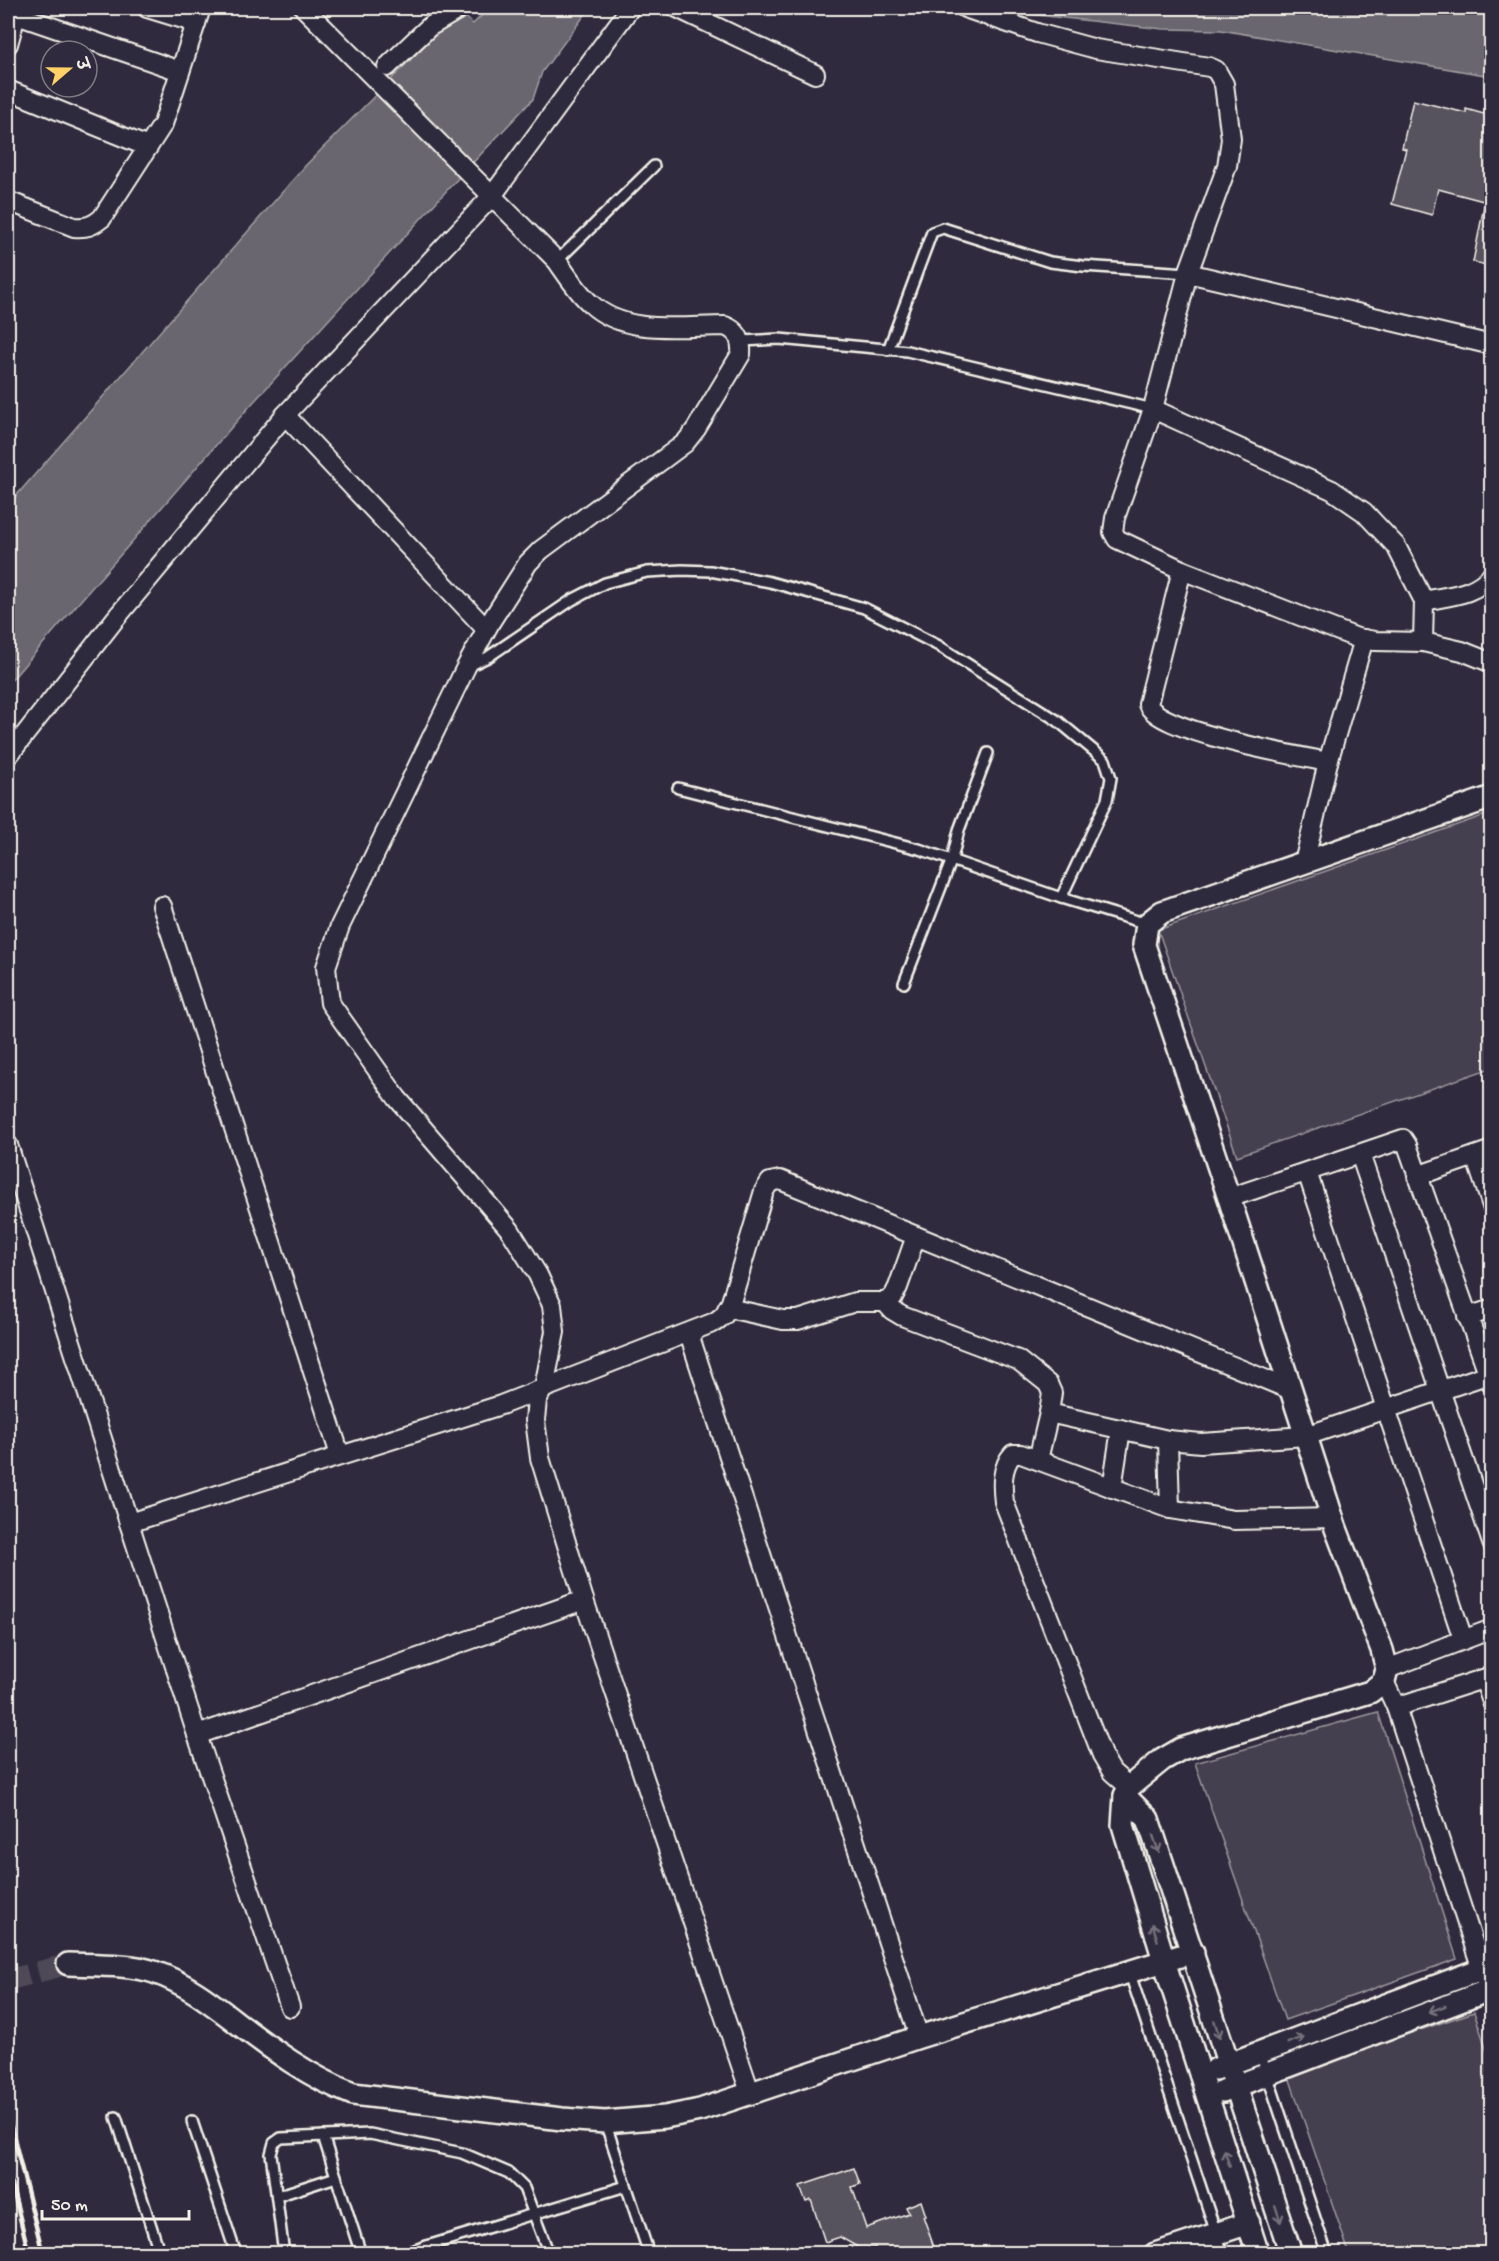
<svg xmlns="http://www.w3.org/2000/svg" width="1499" height="2261" viewBox="0 0 1499 2261" font-family="'Gochi Hand','Playpen Sans Deva',sans-serif">
<style>
.green{fill:#454050;stroke:#9c989c;stroke-width:1.5}
.water{fill:#6a6670;stroke:#a19ea0;stroke-width:1.5}
.building{fill:#56525f;stroke:#f4f1e8;stroke-width:1.5}
.lines{fill:none;stroke-linecap:round;stroke-linejoin:round}
.tertiary-tunnel{stroke:#4d4857;stroke-width:21;stroke-dasharray:21 10;stroke-linecap:butt}
.service-casing{stroke:#f4f1e8;stroke-width:14}
.minor-casing{stroke:#f4f1e8;stroke-width:22}
.tertiary-casing{stroke:#f4f1e8;stroke-width:26}
.service{stroke:#2f2a3d;stroke-width:9}
.minor{stroke:#2f2a3d;stroke-width:18}
.tertiary{stroke:#2f2a3d;stroke-width:21}
.rail{stroke:#f4f1e8;stroke-width:4.5}
.oneway{stroke:#747079}
</style>
<rect width="100%" height="100%" fill="#2f2a3d"/>
<filter id="ink" filterUnits="userSpaceOnUse"><feTurbulence type="fractalNoise" baseFrequency=".0167" numOctaves="2"/><feDisplacementMap in="SourceGraphic" scale="12" xChannelSelector="R" yChannelSelector="G"/><feConvolveMatrix kernelMatrix="1 2 1 2 8 2 1 2 1" color-interpolation-filters="sRGB"/></filter>
<g filter="url(#ink)">
<g class="green">
<polygon points="1491,813 1491,1068 1237,1156 1158,930"/>
<polygon points="1378,1712 1457,1959 1285,2020 1195,1763"/>
<polygon points="1474,2012 1491,2063 1491,2253 1349,2253 1288,2074"/>
</g>
<g class="water">
<polygon points="489,8 590,8 542,72 533,99 449,188 250,406 8,684 8,505 306,165 459,11 473,24"/>
<polygon points="1007,8 1491,8 1491,76 1221,30 1163,29 1028,14"/>
</g>
<g class="building">
<polygon points="1413,100 1466,113 1466,109 1491,116 1491,203 1438,189 1432,215 1392,204 1406,149 1402,148"/>
<polygon points="1484,206 1491,206 1491,266 1473,262"/>
<polygon points="854,2168 860,2184 852,2187 866,2228 909,2213 906,2207 921,2201 926,2216 923,2216 936,2253 877,2253 875,2247 861,2249 840,2237 825,2242 811,2200 806,2202 800,2186"/>
</g>
<g class="lines">
<polyline class="tertiary-tunnel" points="8,1980 68,1964"/>
<defs>
<g id="service">
<polyline points="557,261 654,166"/>
<polyline points="742,341 779,339 907,351 1153,409"/>
<polyline points="888,350 932,232 943,228 1050,262 1083,266 1188,273"/>
<polyline points="471,665 488,657 572,600 605,583 647,572 682,570 710,571 770,582 864,608 939,646 1058,721 1105,760 1111,778 1107,800 1061,898"/>
<polyline points="678,788 919,849 1061,898 1147,924"/>
<polyline points="904,983 952,859 959,830 988,753"/>
<polyline points="1129,1971 1223,2254"/>
<polyline points="1260,2053 1327,2254"/>
<polyline points="116,2117 160,2254"/>
<polyline points="192,2121 236,2254"/>
<polyline points="605,2122 649,2254"/>
<polyline points="323,2136 361,2254"/>
<polyline points="277,2196 336,2177"/>
<polyline points="427,2246 626,2186"/>
<polyline points="284,2254 271,2154 274,2143 281,2138 370,2134 462,2153 509,2173 524,2188 549,2254"/>
<polyline points="402,2254 427,2246 433,2254"/>
</g>
<g id="minor">
<polyline points="147,8 196,23"/>
<path d="M 304,8 L 557,261 C 567,275 578,293 591,304 C 626,336 681,326 725,326 C 738,331 742,340 741,354 L 696,429 L 685,443 L 541,550 L 528,563 L 491,621 L 466,667 L 340,926 L 326,967 L 330,1003 L 397,1098 L 510,1230 L 538,1275 L 552,1305 L 555,1332 L 544,1387 L 537,1400 L 535,1420 L 540,1458 L 584,1600 L 750,2092"/>
<polyline points="677,8 815,74"/>
<polyline points="965,8 1037,33 1096,49 1209,67 1216,70 1224,84 1231,139 1227,166 1188,273 1153,409 1115,518 1113,532 1117,539 1182,570 1357,638 1375,641 1423,642"/>
<polyline points="8,12 180,71"/>
<polyline points="8,44 18,8"/>
<polyline points="387,67 429,27 461,8"/>
<polyline points="8,90 148,147"/>
<path d="M 8,201 L 74,227 C 87,228 92,226 102,218 L 163,124 L 201,8"/>
<polyline points="1188,273 1492,345"/>
<polyline points="1153,409 1332,490 1364,512 1396,546 1424,601 1423,642 1462,651 1492,663"/>
<polyline points="285,415 486,629"/>
<path d="M 1182,570 L 1148,704 C 1156,731 1297,756 1328,762"/>
<path d="M 1424,601 C 1451,595 1472,596 1492,575"/>
<polyline points="8,756 116,618 285,415 492,196 630,8"/>
<polyline points="1304,863 1328,762 1364,639"/>
<polyline points="162,906 340,1455"/>
<polyline points="8,1145 197,1735 290,2007"/>
<polyline points="1360,1154 1492,1543"/>
<polyline points="1475,1156 1492,1206"/>
<polyline points="1307,1172 1463,1639"/>
<polyline points="1417,1176 1492,1150"/>
<polyline points="1229,1198 1403,1139 1407,1145 1492,1384"/>
<polyline points="885,1302 892,1310 902,1316 1018,1360 1048,1384 1052,1393 1049,1413 1038,1460"/>
<polyline points="728,1308 783,1320 798,1320 855,1302 885,1302 893,1297 898,1287 916,1236"/>
<polyline points="1467,1317 1492,1309"/>
<polyline points="689,1334 919,2037"/>
<polyline points="1049,1413 1168,1440"/>
<polyline points="1112,1488 1121,1429"/>
<polyline points="1170,1509 1168,1440 1201,1443 1306,1436 1492,1373"/>
<polyline points="129,1523 501,1405 715,1322 724,1315 731,1302 764,1191 770,1182 780,1180 1291,1390"/>
<polyline points="1387,1669 1492,1629"/>
<polyline points="1484,1679 1492,1702"/>
<polyline points="1384,1681 1396,1707 1492,2000"/>
<polyline points="1396,1707 1492,1676"/>
<polyline points="197,1735 584,1600"/>
<path d="M 1129,1787 L 1112,1772 L 1102,1755 L 1004,1502 C 1002,1486 1001,1467 1013,1454 L 1021,1454 L 1170,1509 L 1234,1520 L 1333,1518"/>
</g>
<g id="tertiary">
<polyline points="1125,1796 1148,1819 1291,2254"/>
<path d="M 68,1964 C 93,1965 131,1964 154,1972 C 186,1983 210,2002 236,2022 C 273,2050 309,2077 353,2094 L 562,2119 L 605,2122 L 665,2117 L 700,2110 L 919,2037 L 1193,1952"/>
<polyline points="1216,2069 1492,1965"/>
<polyline points="1223,2091 1492,1989"/>
<polyline points="1155,2254 1249,2223"/>
<polyline points="1258,2254 1170,1980 1123,1825 1125,1796 1129,1787 1162,1760 1181,1749 1370,1692 1384,1681 1387,1669 1382,1650 1335,1526 1229,1198 1144,945 1147,924 1162,912 1492,797"/>
</g>
</defs>
<use href="#service" class="service-casing"/>
<use href="#minor" class="minor-casing"/>
<use href="#tertiary" class="tertiary-casing"/>
<use href="#service" class="service"/>
<use href="#minor" class="minor"/>
<use href="#tertiary" class="tertiary"/>
<g class="rail">
<polyline points="8,2114 43,2254"/>
<polyline points="8,2170 29,2254"/>
</g>
</g>
<defs><path id="oneway-shaft" d="M-6 0H5M1.5-3L5.5 0L1.5 3" fill="none" stroke-width="1.6" stroke-linecap="round" stroke-linejoin="round" transform="scale(1.5)"/></defs>
<g class="oneway">
<use href="#oneway-shaft" transform="translate(1156 1844) rotate(71)"/>
<use href="#oneway-shaft" transform="translate(1155 1932) rotate(-107)"/>
<use href="#oneway-shaft" transform="translate(1437 2009) rotate(160)"/>
<use href="#oneway-shaft" transform="translate(1217 2029) rotate(72)"/>
<use href="#oneway-shaft" transform="translate(1296 2040) rotate(-21)"/>
<use href="#oneway-shaft" transform="translate(1227 2158) rotate(-108)"/>
<use href="#oneway-shaft" transform="translate(1278 2214) rotate(72)"/>
</g>
</g>
<rect width="1499" height="2261" fill="none" stroke="#2f2a3d" stroke-width="30"/>
<rect x="15" y="15" width="1469" height="2231" fill="none" stroke="#f4f1e8" stroke-width="2" filter="url(#ink)"/>
<g transform="translate(69 69) rotate(70)"><circle r="28" fill="#2f2a3d" stroke="#7e7a81" stroke-width="1.5"/>
<path d="M0-4.5L10 22L0 15L-10 22Z" fill="#ffd166"/>
<text y="-9" font-size="16" font-weight="bold" text-anchor="middle" fill="#f4f1e8">उ</text>
</g>
<path d="M42 2210v9h147v-9" fill="none" stroke="#f4f1e8" stroke-width="3"/>
<text x="51" y="2210" font-size="18" fill="#f4f1e8" stroke="#2f2a3d" stroke-width="4.5" paint-order="stroke">50 m</text>
</svg>
